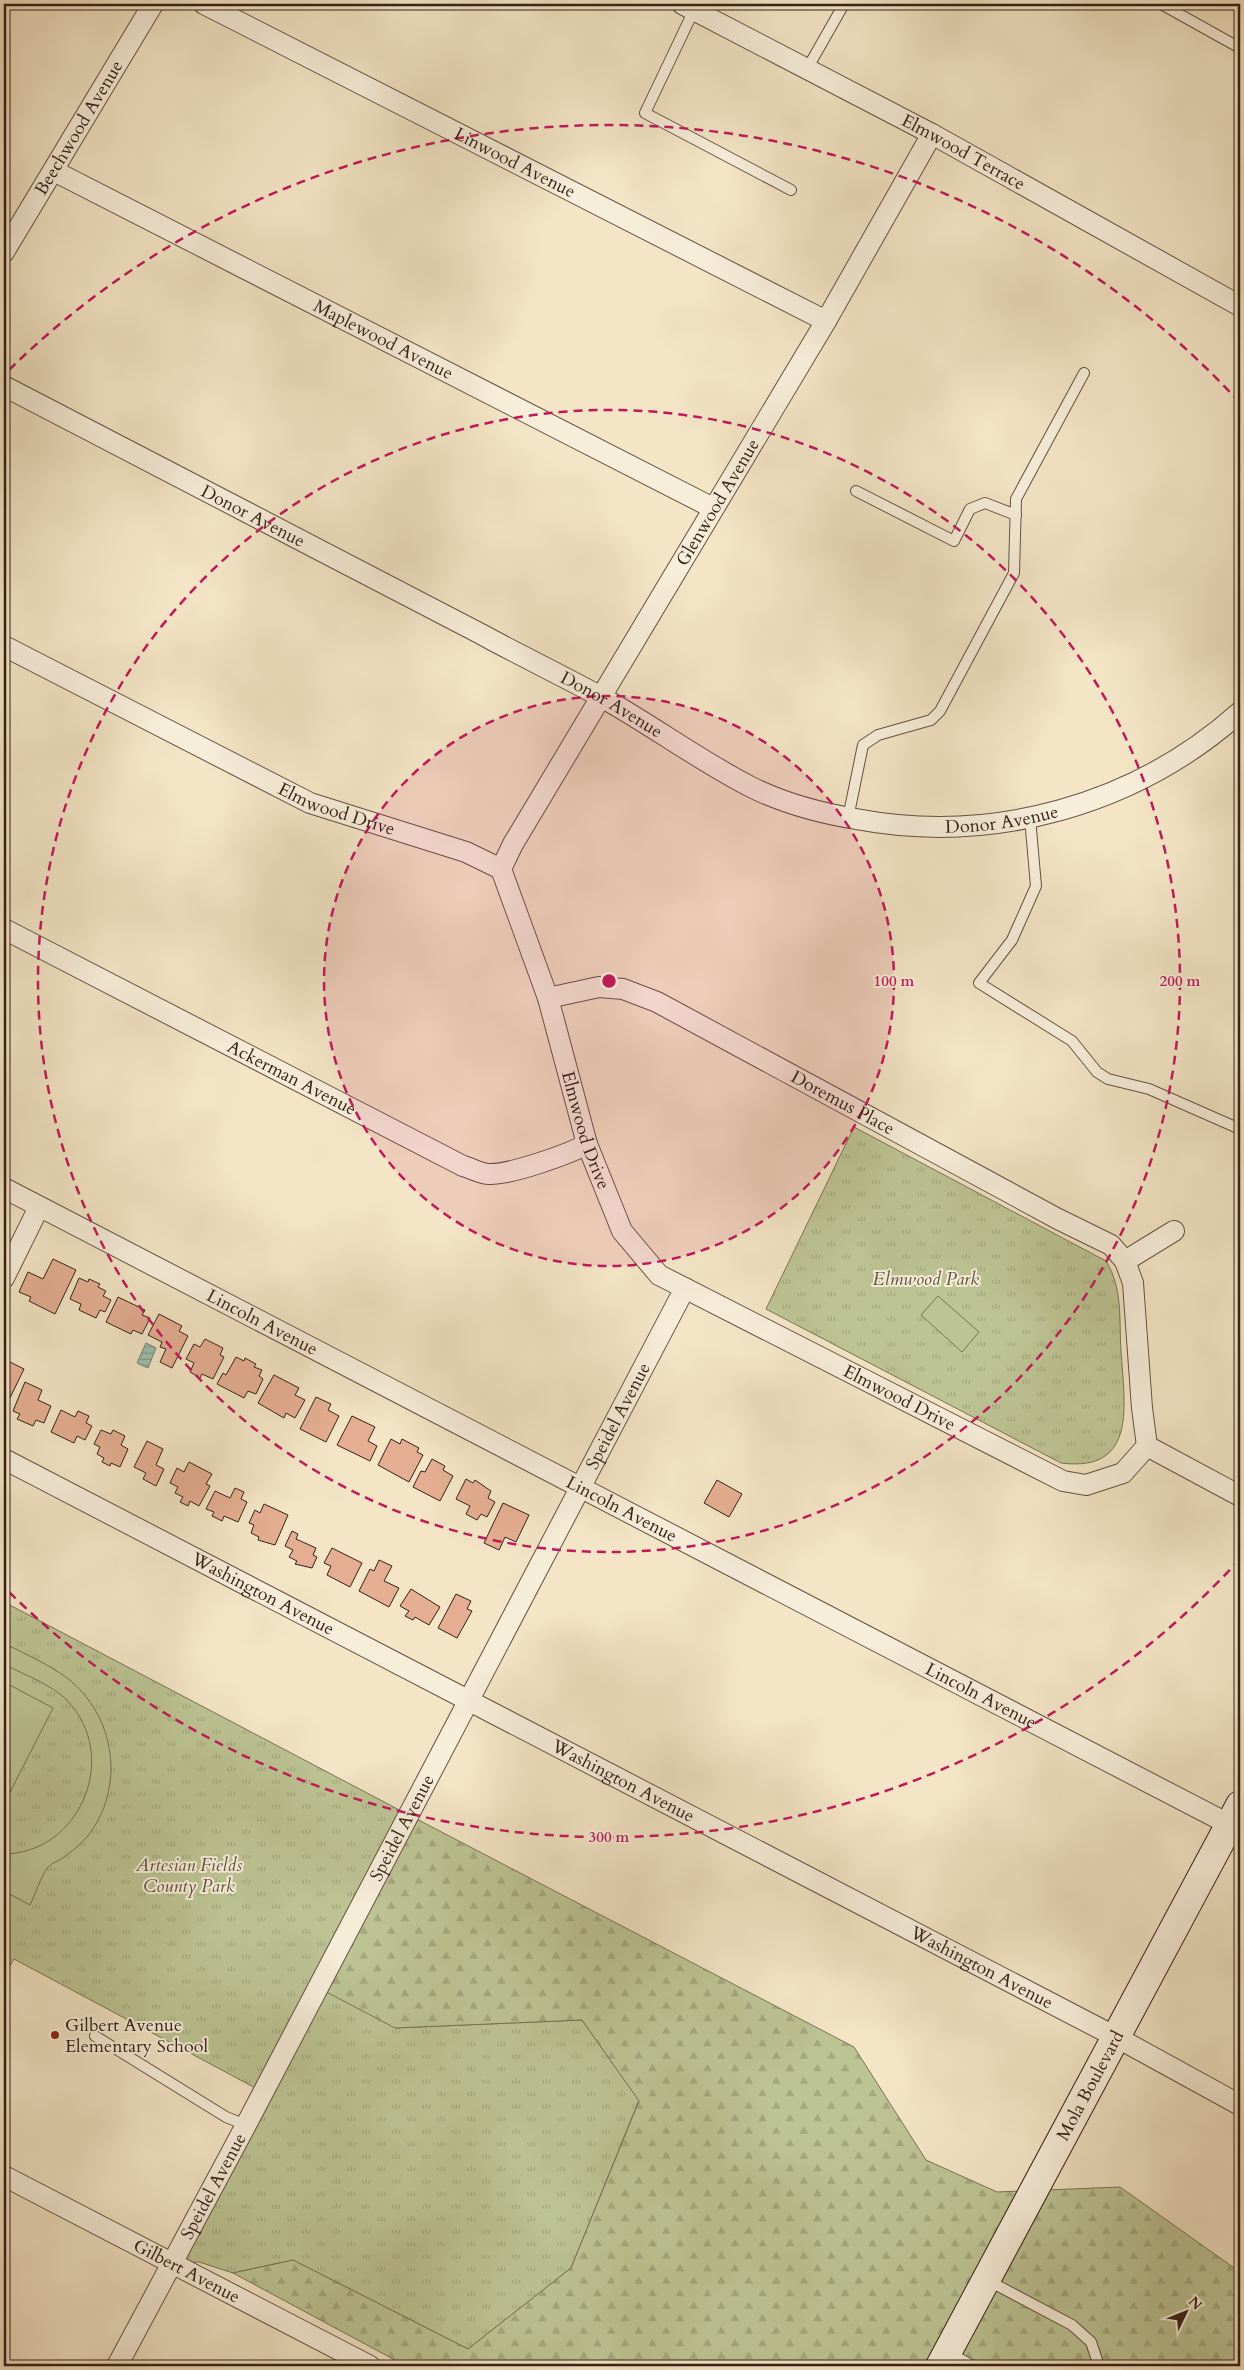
<svg xmlns="http://www.w3.org/2000/svg" width="1244" height="2370" viewBox="0 0 1244 2370" font-family="Cardo,serif">
<style>
.grass{fill:url(#grass-tufts);stroke:#797256}
.forest{fill:url(#forest-firs);stroke:#797256}
.garden{fill:#bdc494;stroke:#797256}
.water{fill:url(#water-rules);stroke:#738072}
.building{fill:#e5ae92;stroke:#352017}
.lines{fill:none;stroke-linecap:round;stroke-linejoin:round}
.lane-casing{stroke:#645143;stroke-width:12}
.street-casing{stroke:#645143;stroke-width:22}
.secondary-casing{stroke:#352017;stroke-width:30}
.lane{stroke:#f7eeda;stroke-width:10}
.street{stroke:#f7eeda;stroke-width:20}
.secondary{stroke:#f7eeda;stroke-width:28}
.ring{fill:none;stroke:#c2185b;stroke-width:2.5;stroke-dasharray:9 6}
.poi-dot{fill:#8f2418;stroke:#f7eeda;stroke-width:2}
.labels{text-anchor:middle;stroke-width:4;stroke-linejoin:round;paint-order:stroke}
.street-label{font-size:18px;fill:#352017;stroke:#f7eeda}
.park-label{font-size:18px;font-style:italic;fill:#5e513c;stroke:#f7eeda}
.poi-label{font-size:18px;fill:#352017;stroke:#f7eeda;text-anchor:start}
.centre{fill:#c2185b;stroke:#f7eeda;stroke-width:2.5}
.ring-label{font-size:15px;text-anchor:middle;font-weight:bold;fill:#c2185b;stroke:#f7eeda;stroke-width:4;stroke-linejoin:round;paint-order:stroke}
</style>
<defs>
<pattern id="grass-tufts" width="24" height="20" patternUnits="userSpaceOnUse" patternTransform="scale(1.25)"><rect width="24" height="20" fill="#bdc494"/><path d="M3 7l-1-3M5 7V3M7 7l1-3M15 17l-1-3M17 17v-4M19 17l1-3" fill="none" stroke="#a3a87f"/></pattern>
<pattern id="forest-firs" width="22" height="20" patternUnits="userSpaceOnUse" patternTransform="scale(1.25)"><rect width="22" height="20" fill="#bdc494"/><path d="M5 1l3.5 6h-7zM16 11l3.5 6h-7z" fill="#a3a87f"/></pattern>
<pattern id="water-rules" width="6" height="5" patternUnits="userSpaceOnUse" patternTransform="scale(1.25)"><rect width="6" height="5" fill="#9dc0ae"/><path d="M0 2.5h6" fill="none" stroke="#819c8d"/></pattern>
</defs>
<rect width="100%" height="100%" fill="#f3e5c6"/>
<filter id="stains"><feTurbulence type="fractalNoise" baseFrequency=".004" numOctaves="4"/><feColorMatrix values="0 0 0 0 .2 0 0 0 0 .09 0 0 0 0 .02 0 0 0 .5 -.17"/></filter>
<radialGradient id="worn" r=".72"><stop offset=".6" stop-color="#630" stop-opacity="0"/><stop offset="1" stop-color="#630" stop-opacity=".3"/></radialGradient>
<g class="grass">
<path d="M 854,1127 L 1106,1261 C 1123,1288 1119,1320 1121,1351 C 1124,1402 1139,1473 1061,1463 L 766,1309 Z"/>
<polygon points="4,1602 407,1814 395,2028 582,2020 639,2100 571,2268 468,2349 293,2260 233,2273 199,2262 170,2263 261,2091 14,1959 4,1975"/>
</g>
<polygon class="forest" points="407,1814 854,2047 926,2160 997,2192 1120,2187 1240,2272 1240,2366 406,2366 233,2273 293,2260 468,2349 571,2268 639,2101 582,2020 395,2028 317,1987"/>
<g class="garden">
<polygon points="938,1296 979,1332 962,1352 921,1315"/>
<path d="M 4,1643 C 25,1654 48,1664 67,1678 C 116,1716 126,1788 87,1837 C 80,1845 70,1853 61,1859 C 57,1862 51,1863 48,1867 C 40,1878 36,1893 30,1905 L 4,1891 L 4,1854 C 78,1853 118,1762 72,1706 C 57,1686 26,1676 4,1664 Z"/>
<polygon points="4,1682 53,1708 4,1804"/>
</g>
<polygon class="water" points="146,1343 156,1348 148,1368 137,1363"/>
<g class="building">
<polygon points="53,1259 76,1270 55,1314 29,1301 31,1297 19,1292 28,1272 43,1279"/>
<polygon points="79,1278 88,1282 89,1279 100,1284 98,1287 106,1291 103,1296 111,1300 105,1312 100,1310 96,1318 79,1310 81,1304 70,1299"/>
<polygon points="118,1297 145,1310 142,1315 150,1318 142,1334 133,1330 131,1334 106,1322"/>
<polygon points="159,1314 182,1326 179,1331 188,1336 172,1368 160,1362 166,1349 160,1347 162,1342 148,1335"/>
<polygon points="205,1339 223,1348 220,1355 224,1357 213,1379 202,1374 200,1378 190,1372 194,1363 186,1359 194,1344 200,1347"/>
<polygon points="236,1357 244,1361 245,1358 256,1364 254,1367 262,1370 259,1376 263,1379 256,1394 248,1391 244,1398 217,1384 223,1373 226,1375"/>
<polygon points="8,1361 24,1369 6,1406 4,1405 4,1367"/>
<polygon points="274,1375 299,1388 295,1395 305,1400 295,1418 286,1413 284,1418 258,1403"/>
<polygon points="25,1382 42,1390 38,1400 51,1406 44,1423 36,1420 33,1426 17,1419 20,1414 13,1411"/>
<polygon points="316,1397 331,1404 328,1410 339,1416 326,1442 300,1429"/>
<polygon points="61,1410 75,1417 78,1411 89,1416 86,1423 92,1426 85,1440 77,1436 74,1443 51,1432"/>
<polygon points="352,1416 375,1427 368,1441 377,1446 370,1461 337,1445"/>
<polygon points="101,1430 111,1434 113,1430 125,1436 121,1445 128,1449 120,1467 111,1463 110,1466 102,1462 104,1458 97,1454 100,1447 94,1444"/>
<polygon points="391,1439 400,1444 402,1439 419,1448 417,1452 423,1455 409,1482 378,1465"/>
<polygon points="147,1441 163,1449 156,1465 164,1469 156,1486 143,1479 146,1473 134,1467"/>
<polygon points="432,1459 445,1466 443,1470 453,1476 440,1501 413,1487 421,1471 425,1472"/>
<polygon points="189,1462 212,1474 206,1484 210,1486 199,1506 190,1501 188,1506 180,1502 183,1497 175,1493 178,1487 170,1483 177,1468 184,1472"/>
<polygon points="466,1479 473,1483 475,1480 491,1491 488,1498 495,1502 487,1517 481,1514 477,1520 466,1514 470,1506 456,1499"/>
<polygon points="717,1480 742,1494 729,1517 704,1503"/>
<polygon points="235,1488 244,1492 241,1499 247,1502 238,1522 224,1516 222,1521 212,1516 214,1512 206,1509 215,1491 230,1498"/>
<polygon points="503,1503 529,1515 516,1542 505,1537 499,1550 484,1543"/>
<polygon points="264,1504 288,1515 275,1545 258,1540 259,1537 251,1533 254,1525 249,1523 255,1510 260,1513"/>
<polygon points="292,1531 298,1534 296,1539 316,1548 313,1555 317,1557 312,1568 295,1564 297,1561 289,1557 293,1550 285,1546"/>
<polygon points="332,1548 362,1563 350,1587 327,1575 331,1566 324,1563"/>
<polygon points="379,1560 392,1566 384,1581 399,1588 389,1607 359,1591 370,1569 374,1571"/>
<polygon points="411,1589 440,1607 429,1625 415,1617 413,1620 405,1616 409,1611 400,1606"/>
<polygon points="456,1594 471,1601 467,1609 472,1611 457,1638 438,1628"/>
</g>
<g class="lines">
<defs>
<g id="lane">
<polyline points="1161,4 1240,48"/>
<polyline points="694,10 645,113 791,190"/>
<polyline points="807,69 844,4"/>
<polyline points="856,491 954,541 970,509 985,503 1016,515"/>
<polyline points="848,818 863,745 878,735 931,720 940,711 1014,573 1016,499 1084,373"/>
<polyline points="1030,818 1036,886 1012,940 979,983 1072,1041 1097,1072 1108,1079 1149,1089 1240,1129"/>
<polyline points="95,2036 226,2117 246,2125"/>
<polyline points="987,2280 1072,2325 1091,2342 1099,2366"/>
<polyline points="949,2353 973,2366"/>
</g>
<g id="street">
<path id="s1" d="M 204,4 L 826,321"/>
<path id="s2" d="M 682,4 L 932,134 L 1240,306"/>
<path id="s3" d="M 54,171 L 713,508"/>
<path id="s4" d="M 4,252 L 153,4"/>
<path id="s5" d="M 4,386 C 163,469 322,552 481,634 C 521,656 563,676 603,698 C 653,726 700,761 751,787 C 783,803 820,813 856,819 C 993,845 1136,805 1240,712"/>
<path id="s6" d="M 4,646 L 310,803 L 466,852 L 501,869 L 548,998 L 587,1144 L 622,1231 L 659,1275 L 1063,1481 L 1086,1485 L 1123,1473 L 1147,1446 L 1240,1496"/>
<path id="s7" d="M 501,869 L 513,844 L 826,321 L 932,134"/>
<path id="s8" d="M 4,929 L 463,1166 C 471,1168 481,1174 489,1174 C 510,1175 569,1154 587,1144"/>
<path id="s9" d="M 548,998 L 599,987 L 623,989 L 657,1002 L 1058,1219 L 1111,1245 L 1125,1261 L 1133,1283 L 1142,1408 L 1147,1446"/>
<path id="s10" d="M 4,1188 L 1240,1830"/>
<polyline points="1125,1261 1174,1231"/>
<polyline points="4,1278 39,1207"/>
<path id="s11" d="M 4,1459 L 1116,2037 L 1240,2105"/>
<path id="s12" d="M 4,2176 L 370,2366"/>
<path id="s13" d="M 117,2366 L 246,2125 L 685,1288"/>
</g>
<g id="secondary">
<path id="s14" d="M 940,2366 L 1240,1805"/>
</g>
</defs>
<use href="#lane" class="lane-casing"/>
<use href="#street" class="street-casing"/>
<use href="#secondary" class="secondary-casing"/>
<use href="#lane" class="lane"/>
<use href="#street" class="street"/>
<use href="#secondary" class="secondary"/>
</g>
<circle cx="609" cy="981" r="285" fill="#c2185b" fill-opacity=".12"/>
<g class="ring">
<circle cx="609" cy="981" r="285"/>
<circle cx="609" cy="981" r="571"/>
<path d="M1240 1559A856 856 0 0 1 9 1592M9 370A856 856 0 0 1 1240 403"/>
</g>
<circle class="poi-dot" cx="55" cy="2035" r="5"/>
<g class="labels">
<g class="street-label">
<text dy="6" stroke="none"><textPath href="#s4" startOffset="145">Beechwood Avenue</textPath></text>
<text dy="6" stroke="none"><textPath href="#s2" startOffset="318">Elmwood Terrace</textPath></text>
<text dy="6" stroke="none"><textPath href="#s1" startOffset="349">Linwood Avenue</textPath></text>
<text dy="6" stroke="none"><textPath href="#s3" startOffset="370">Maplewood Avenue</textPath></text>
<text dy="6" stroke="none"><textPath href="#s7" startOffset="426">Glenwood Avenue</textPath></text>
<text dy="6" stroke="none"><textPath href="#s5" startOffset="281">Donor Avenue</textPath></text>
<text dy="6" stroke="none"><textPath href="#s5" startOffset="686">Donor Avenue</textPath></text>
<text dy="6" stroke="none"><textPath href="#s6" startOffset="371">Elmwood Drive</textPath></text>
<text dy="6" stroke="none"><textPath href="#s5" startOffset="1105">Donor Avenue</textPath></text>
<text dy="6" stroke="none"><textPath href="#s8" startOffset="324">Ackerman Avenue</textPath></text>
<text dy="6" stroke="none"><textPath href="#s9" startOffset="324">Doremus Place</textPath></text>
<text dy="6" stroke="none"><textPath href="#s6" startOffset="821">Elmwood Drive</textPath></text>
<text dy="6" stroke="none"><textPath href="#s10" startOffset="291">Lincoln Avenue</textPath></text>
<text dy="6" stroke="none"><textPath href="#s6" startOffset="1256">Elmwood Drive</textPath></text>
<text dy="6" stroke="none"><textPath href="#s13" startOffset="1074">Speidel Avenue</textPath></text>
<text dy="6" stroke="none"><textPath href="#s10" startOffset="696">Lincoln Avenue</textPath></text>
<text dy="6" stroke="none"><textPath href="#s11" startOffset="292">Washington Avenue</textPath></text>
<text dy="6" stroke="none"><textPath href="#s10" startOffset="1101">Lincoln Avenue</textPath></text>
<text dy="6" stroke="none"><textPath href="#s11" startOffset="698">Washington Avenue</textPath></text>
<text dy="6" stroke="none"><textPath href="#s13" startOffset="609">Speidel Avenue</textPath></text>
<text dy="6" stroke="none"><textPath href="#s11" startOffset="1102">Washington Avenue</textPath></text>
<text dy="6" stroke="none"><textPath href="#s14" startOffset="318">Mola Boulevard</textPath></text>
<text dy="6" stroke="none"><textPath href="#s13" startOffset="204">Speidel Avenue</textPath></text>
<text dy="6" stroke="none"><textPath href="#s12" startOffset="206">Gilbert Avenue</textPath></text>
</g>
<g class="park-label">
<text x="926" y="1285">Elmwood Park</text>
<text x="189" y="1871">Artesian Fields<tspan x="189" dy="21">County Park</tspan></text>
</g>
<g class="poi-label">
<text x="65" y="2031">Gilbert Avenue<tspan x="65" dy="21">Elementary School</tspan></text>
</g>
</g>
<circle cx="609" cy="981" r="8" class="centre"/>
<g class="ring-label">
<text x="894" y="986">100 m</text>
<text x="1180" y="986">200 m</text>
<text x="609" y="1842">300 m</text>
</g>
<rect width="1244" height="2370" fill="none" stroke="#f3e5c6" stroke-width="20"/>
<rect x="5" y="5" width="1234" height="2360" fill="none" stroke="#352017" stroke-width="2.5"/>
<rect x="10" y="10" width="1224" height="2350" fill="none" stroke="#352017"/>
<g transform="translate(1186 2312) rotate(47)" stroke="#f7eeda" stroke-width="4" paint-order="stroke">
<path d="M0-4L9 19L0 12L-9 19Z" fill="#352017"/>
<text y="-8" font-size="14" font-weight="bold" text-anchor="middle" fill="#352017">N</text>
</g>
<rect width="100%" height="100%" filter="url(#stains)"/>
<rect width="100%" height="100%" fill="url(#worn)"/>
</svg>
